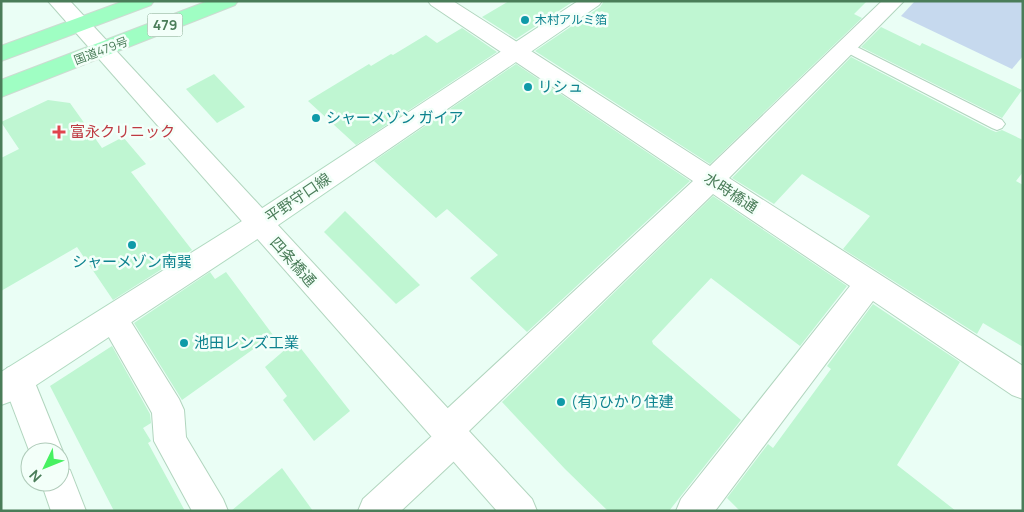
<svg xmlns="http://www.w3.org/2000/svg" width="1024" height="512" viewBox="0 0 1024 512" font-family="Manrope,'Noto Sans JP',sans-serif">
<style>
.green{fill:#c6d9ee}
.building{fill:#bff6d2}
.lines{fill:none;stroke-linecap:round;stroke-linejoin:round}
.service-casing{stroke:#b1d5be;stroke-width:2}
.minor-casing{stroke:#b1d5be;stroke-width:2}
.tertiary-casing{stroke:#b1d5be;stroke-width:2}
.secondary-casing{stroke:#b0dac0;stroke-width:2}
.trunk-casing{stroke:#ccdbd1;stroke-width:2}
.service{fill:#fff;fill-rule:evenodd}
.minor{fill:#fff;fill-rule:evenodd}
.tertiary{fill:#fff;fill-rule:evenodd}
.secondary{fill:#fff;fill-rule:evenodd}
.trunk{fill:#9ffec3;fill-rule:evenodd}
.culture-dot{fill:#0f9aa8;stroke:#f3fff9;stroke-width:2}
.health-dot{fill:#e0444e;stroke:#f3fff9;stroke-width:2}
.labels{text-anchor:middle;stroke-width:5;stroke-linejoin:round;paint-order:stroke}
.far-culture-label{font-size:12px;fill:#0d838f;stroke:#f3fff9;text-anchor:start}
.far-street-label{font-size:12px;fill:#4a7d59;stroke:#f3fff9}
.shield{fill:#f3fff9;stroke:#7da489;stroke-width:1}
.shield-label{font-size:14px;font-weight:bold;fill:#4a7d59}
.culture-label{font-size:15px;fill:#0d838f;stroke:#f3fff9;text-anchor:start}
.health-label{font-size:15px;fill:#be3a42;stroke:#f3fff9;text-anchor:start}
.street-label{font-size:15px;fill:#4a7d59;stroke:#f3fff9}
</style>
<rect width="100%" height="100%" fill="#eafef5"/>
<polygon class="green" points="915,1 1023,1 1023,56 1012,69 901,16"/>
<g class="building">
<polygon points="509,1 574,1 516,39 482,17"/>
<polygon points="604,1 867,1 854,14 862,18 710,164 535,51 600,7"/>
<polygon points="881,27 920,46 922,43 1022,90 1002,118 861,47"/>
<polygon points="462,28 497,52 356,145 308,101 369,64 371,66 391,54 393,55 426,35 437,43"/>
<polygon points="851,57 991,130 996,132 1002,130 1023,140 1023,172 1016,181 1023,185 1023,347 983,323 977,334 843,249 870,216 802,174 774,204 732,178"/>
<polygon points="516,64 690,181 527,332 470,278 498,255 447,209 436,218 374,161"/>
<polygon points="214,74 245,107 217,123 186,89"/>
<polygon points="48,100 70,103 102,148 123,137 146,164 131,172 192,250 113,300 77,247 1,291 1,158 19,149 1,122"/>
<polygon points="713,196 847,286 800,346 711,278 652,341 653,344 741,420 669,511 608,511 565,469 502,402"/>
<polygon points="345,211 420,285 396,304 324,232"/>
<polygon points="210,272 215,279 226,272 273,335 182,400 134,323"/>
<polygon points="873,304 960,362 897,465 956,511 740,511 727,498 768,444 773,448 831,369 827,366"/>
<polygon points="295,341 350,411 314,441 283,400 287,396 265,367"/>
<polygon points="112,346 150,414 151,423 143,428 151,441 148,443 185,511 114,511 50,386"/>
<polygon points="282,468 313,511 231,511"/>
</g>
<g class="lines">
<defs>
<polygon id="service" points="847,42 1002,120 1005,124 1002,128 997,130 992,128 842,50 840,47 842,44"/>
<g id="minor">
<polygon points="428,1 453,1 710,166 882,1 904,1 729,178 1023,366 1023,399 1012,395 873,301 715,511 676,511 681,499 850,286 713,194 468,432 470,438 466,450 401,511 358,511 363,499 433,435 431,430 436,419 693,181 431,5"/>
<polygon points="113,305 123,309 179,399 184,410 186,437 223,499 228,511 192,511 154,441 152,413 98,318 103,309"/>
<polygon points="18,364 29,368 63,452 60,458 60,452 30,453 2,379 7,368"/>
<polygon points="60,466 70,470 86,511 51,511 41,482 60,482"/>
</g>
<polygon id="tertiary" points="48,1 70,1 532,499 537,511 497,511"/>
<polygon id="secondary" points="578,1 602,1 599,5 268,232 12,401 1,405 1,372 250,216"/>
<g id="trunk">
<polygon points="124,1 154,1 151,5 1,61 1,46"/>
<polygon points="208,1 238,1 235,5 1,97 1,80"/>
</g>
</defs>
<use href="#service" class="service-casing"/>
<use href="#minor" class="minor-casing"/>
<use href="#tertiary" class="tertiary-casing"/>
<use href="#secondary" class="secondary-casing"/>
<use href="#trunk" class="trunk-casing"/>
<use href="#service" class="service"/>
<use href="#minor" class="minor"/>
<use href="#tertiary" class="tertiary"/>
<use href="#secondary" class="secondary"/>
<use href="#trunk" class="trunk"/>
</g>
<g class="culture-dot">
<circle cx="525" cy="20" r="5"/>
<circle cx="528" cy="87" r="5"/>
<circle cx="316" cy="118" r="5"/>
<circle cx="132" cy="245" r="5"/>
<circle cx="184" cy="343" r="5"/>
<circle cx="561" cy="402" r="5"/>
</g>
<path class="health-dot" d="M56.5 124.5h5v5h5v5h-5v5h-5v-5h-5v-5h5z"/>
<g class="labels">
<g class="far-culture-label">
<text x="535" y="24">木村アルミ箔</text>
</g>
<g class="far-street-label">
<text transform="translate(101 51) rotate(-21)" y="4">国道479号</text>
</g>
<rect class="shield" x="147.5" y="13.5" width="35" height="23" rx="4"/>
<g class="shield-label">
<text x="165" y="30">479</text>
</g>
<g class="culture-label">
<text x="538" y="92">リシュ</text>
<text x="326" y="123">シャーメゾン ガイア</text>
<text x="132" y="267" text-anchor="middle">シャーメゾン南巽</text>
<text x="194" y="348">池田レンズ工業</text>
<text x="571" y="407">(有)ひかり住建</text>
</g>
<g class="health-label">
<text x="70" y="137">富永クリニック</text>
</g>
<g class="street-label">
<text transform="translate(731 193) rotate(33)" y="5">水時橋通</text>
<text transform="translate(298 198) rotate(-34)" y="5">平野守口線</text>
<text transform="translate(293 262) rotate(48)" y="5">四条橋通</text>
</g>
</g>
<rect width="1024" height="512" fill="none" stroke="#4a7d59" stroke-width="5"/>
<g transform="translate(45 467) rotate(227)"><circle r="24" fill="#f3fff9" stroke="#afcbb9"/>
<path d="M0-4L9 19L0 12L-9 19Z" fill="#47f161"/>
<text y="-8" font-size="14" font-weight="bold" text-anchor="middle" fill="#4a7d59">N</text>
</g>
</svg>
